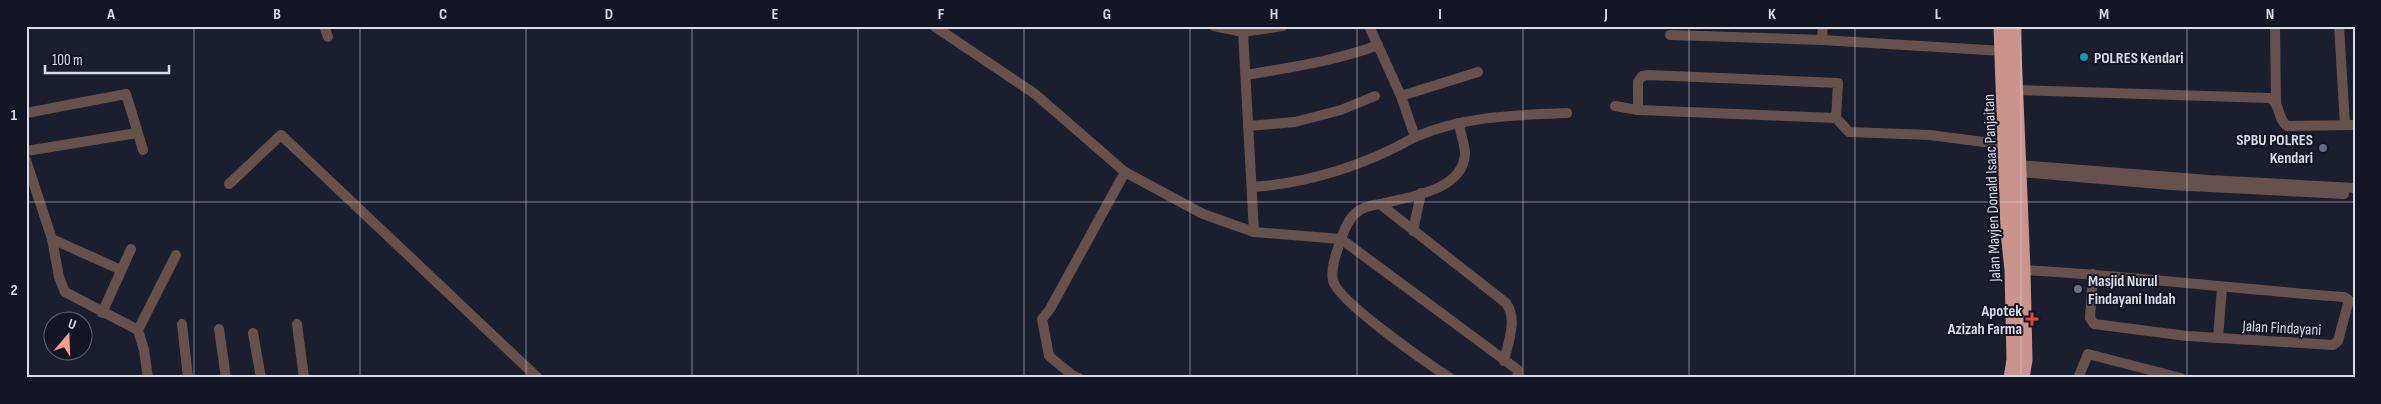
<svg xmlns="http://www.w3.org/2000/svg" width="2381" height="404" viewBox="0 0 2381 404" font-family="'Sofia Sans Condensed',sans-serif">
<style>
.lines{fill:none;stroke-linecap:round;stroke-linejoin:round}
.street{stroke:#66514d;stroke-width:10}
.highway{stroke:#ca948c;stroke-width:15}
.grid{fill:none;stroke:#dadde8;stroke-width:1;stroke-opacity:0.55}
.culture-dot{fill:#0f9aa8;stroke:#131424;stroke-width:2}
.service-dot{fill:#5c6f8a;stroke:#131424;stroke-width:2}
.worship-dot{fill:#6b7280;stroke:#131424;stroke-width:2}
.health-dot{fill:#e0444e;stroke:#131424;stroke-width:2}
.labels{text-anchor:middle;stroke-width:4;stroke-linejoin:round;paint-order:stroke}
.poi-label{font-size:16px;font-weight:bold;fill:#dadde8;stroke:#131424;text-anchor:start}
.street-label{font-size:16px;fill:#dadde8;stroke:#131424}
.neatline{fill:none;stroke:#dadde8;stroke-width:2}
.grid-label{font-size:16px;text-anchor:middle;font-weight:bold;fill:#dadde8}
</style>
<rect width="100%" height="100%" fill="#1b1e2e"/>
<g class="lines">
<g class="street">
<polyline points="324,26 328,37"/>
<polyline points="934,26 1035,94 1125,172 1203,214 1254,232 1243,32 1283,26"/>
<polyline points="1214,26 1243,32"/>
<path d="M 1369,26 L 1401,96 L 1415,137 C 1463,116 1516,115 1567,113"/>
<polyline points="2275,26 2276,102"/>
<polyline points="2339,26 2345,125"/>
<polyline points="1670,35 1822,40 2003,51"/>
<polyline points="1822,40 1823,26"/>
<path d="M 1246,75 C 1291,67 1336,61 1378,45"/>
<path d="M 2015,90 L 2270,98 C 2281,104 2277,119 2287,126 L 2355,125"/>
<polyline points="1401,96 1478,72"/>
<polyline points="1615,106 1638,110"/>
<polyline points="26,113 126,94 143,150"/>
<polyline points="1836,118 1638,110 1638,82 1642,76 1649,75 1838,83 1836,118 1849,132 1930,135 2007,145"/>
<polyline points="1248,126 1295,122 1341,110 1375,96"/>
<polyline points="26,151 137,133"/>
<polyline points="26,160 52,239 59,277 65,292 138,330"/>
<polyline points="2019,165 2209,180 2355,188"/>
<polyline points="2020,172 2170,185 2344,194"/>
<polyline points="229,184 281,135 538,378"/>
<path d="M 1253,187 C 1309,183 1366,165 1415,137"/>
<path d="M 1380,204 C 1408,197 1463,191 1465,154 C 1465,145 1460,133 1459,123"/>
<polyline points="1413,231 1421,193"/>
<polyline points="1254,232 1341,239 1518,370 1517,378"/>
<polyline points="52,239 121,270"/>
<path d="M 2023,270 C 2130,276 2237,289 2344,297 L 2349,300 L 2338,341 L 2333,345 L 2187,336 L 2094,324 L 2090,318 L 2093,274"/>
<polyline points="102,313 131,249"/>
<polyline points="182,324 188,378"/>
<polyline points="297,324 304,378"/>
<polyline points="219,329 226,378"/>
<polyline points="253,333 261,378"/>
<polyline points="2218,338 2222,288"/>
<polyline points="148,378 144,350 138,330 176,255"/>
<polyline points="1079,378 1072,375 1049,356 1042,319 1050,309 1125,172"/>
<path d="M 1450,378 C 1427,363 1339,302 1333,281 C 1330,267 1338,249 1342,236 C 1350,215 1357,207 1380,204 L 1506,303 C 1518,319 1508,343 1504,361"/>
<polyline points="2078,378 2088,354 2181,378"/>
</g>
<g class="highway">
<polyline points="2001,26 2008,232 2012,270 2014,360 2011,378"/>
<polyline points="2013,26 2023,270 2025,360 2022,378"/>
</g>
</g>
<path class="grid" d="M 194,26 L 194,378M 360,26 L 360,378M 526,26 L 526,378M 692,26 L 692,378M 858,26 L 858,378M 1024,26 L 1024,378M 1190,26 L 1190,378M 1357,26 L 1357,378M 1523,26 L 1523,378M 1689,26 L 1689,378M 1855,26 L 1855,378M 2021,26 L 2021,378M 2187,26 L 2187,378M 26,202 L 2355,202"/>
<circle class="culture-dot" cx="2084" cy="57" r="5"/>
<circle class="service-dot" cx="2323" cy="148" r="5"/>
<circle class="worship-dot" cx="2078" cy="289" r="5"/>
<path class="health-dot" d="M2029.5 311.5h5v5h5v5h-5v5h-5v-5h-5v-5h5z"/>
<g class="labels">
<g class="poi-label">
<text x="2094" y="63">POLRES Kendari</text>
<text x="2313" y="145" text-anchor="end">SPBU POLRES<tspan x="2313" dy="18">Kendari</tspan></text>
<text x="2088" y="286">Masjid Nurul<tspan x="2088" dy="18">Findayani Indah</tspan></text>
<text x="2022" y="316" text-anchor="end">Apotek<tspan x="2022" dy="18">Azizah Farma</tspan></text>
</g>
<g class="street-label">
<text transform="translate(1991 188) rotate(-92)" y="6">Jalan Mayjen Donald Isaac Panjaitan</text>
<text transform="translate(2282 327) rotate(3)" y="6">Jalan Findayani</text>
</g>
</g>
<rect width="2381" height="404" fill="none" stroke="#131424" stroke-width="55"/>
<g transform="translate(68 336) rotate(19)"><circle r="24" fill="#131424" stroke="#636472"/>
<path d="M0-4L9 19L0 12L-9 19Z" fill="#f59c93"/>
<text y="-8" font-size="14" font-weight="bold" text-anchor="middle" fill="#dadde8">U</text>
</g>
<path d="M45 65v8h124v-8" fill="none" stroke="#dadde8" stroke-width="2.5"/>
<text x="52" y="65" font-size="15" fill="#dadde8" stroke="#131424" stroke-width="4" paint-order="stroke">100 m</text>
<rect x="28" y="28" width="2326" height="348" class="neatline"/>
<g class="grid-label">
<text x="111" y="19">A</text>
<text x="277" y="19">B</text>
<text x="443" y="19">C</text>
<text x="609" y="19">D</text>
<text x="775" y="19">E</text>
<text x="941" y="19">F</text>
<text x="1107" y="19">G</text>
<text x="1274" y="19">H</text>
<text x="1440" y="19">I</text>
<text x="1606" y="19">J</text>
<text x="1772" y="19">K</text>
<text x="1938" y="19">L</text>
<text x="2104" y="19">M</text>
<text x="2270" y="19">N</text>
<text x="14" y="120">1</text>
<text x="14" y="295">2</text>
</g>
</svg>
